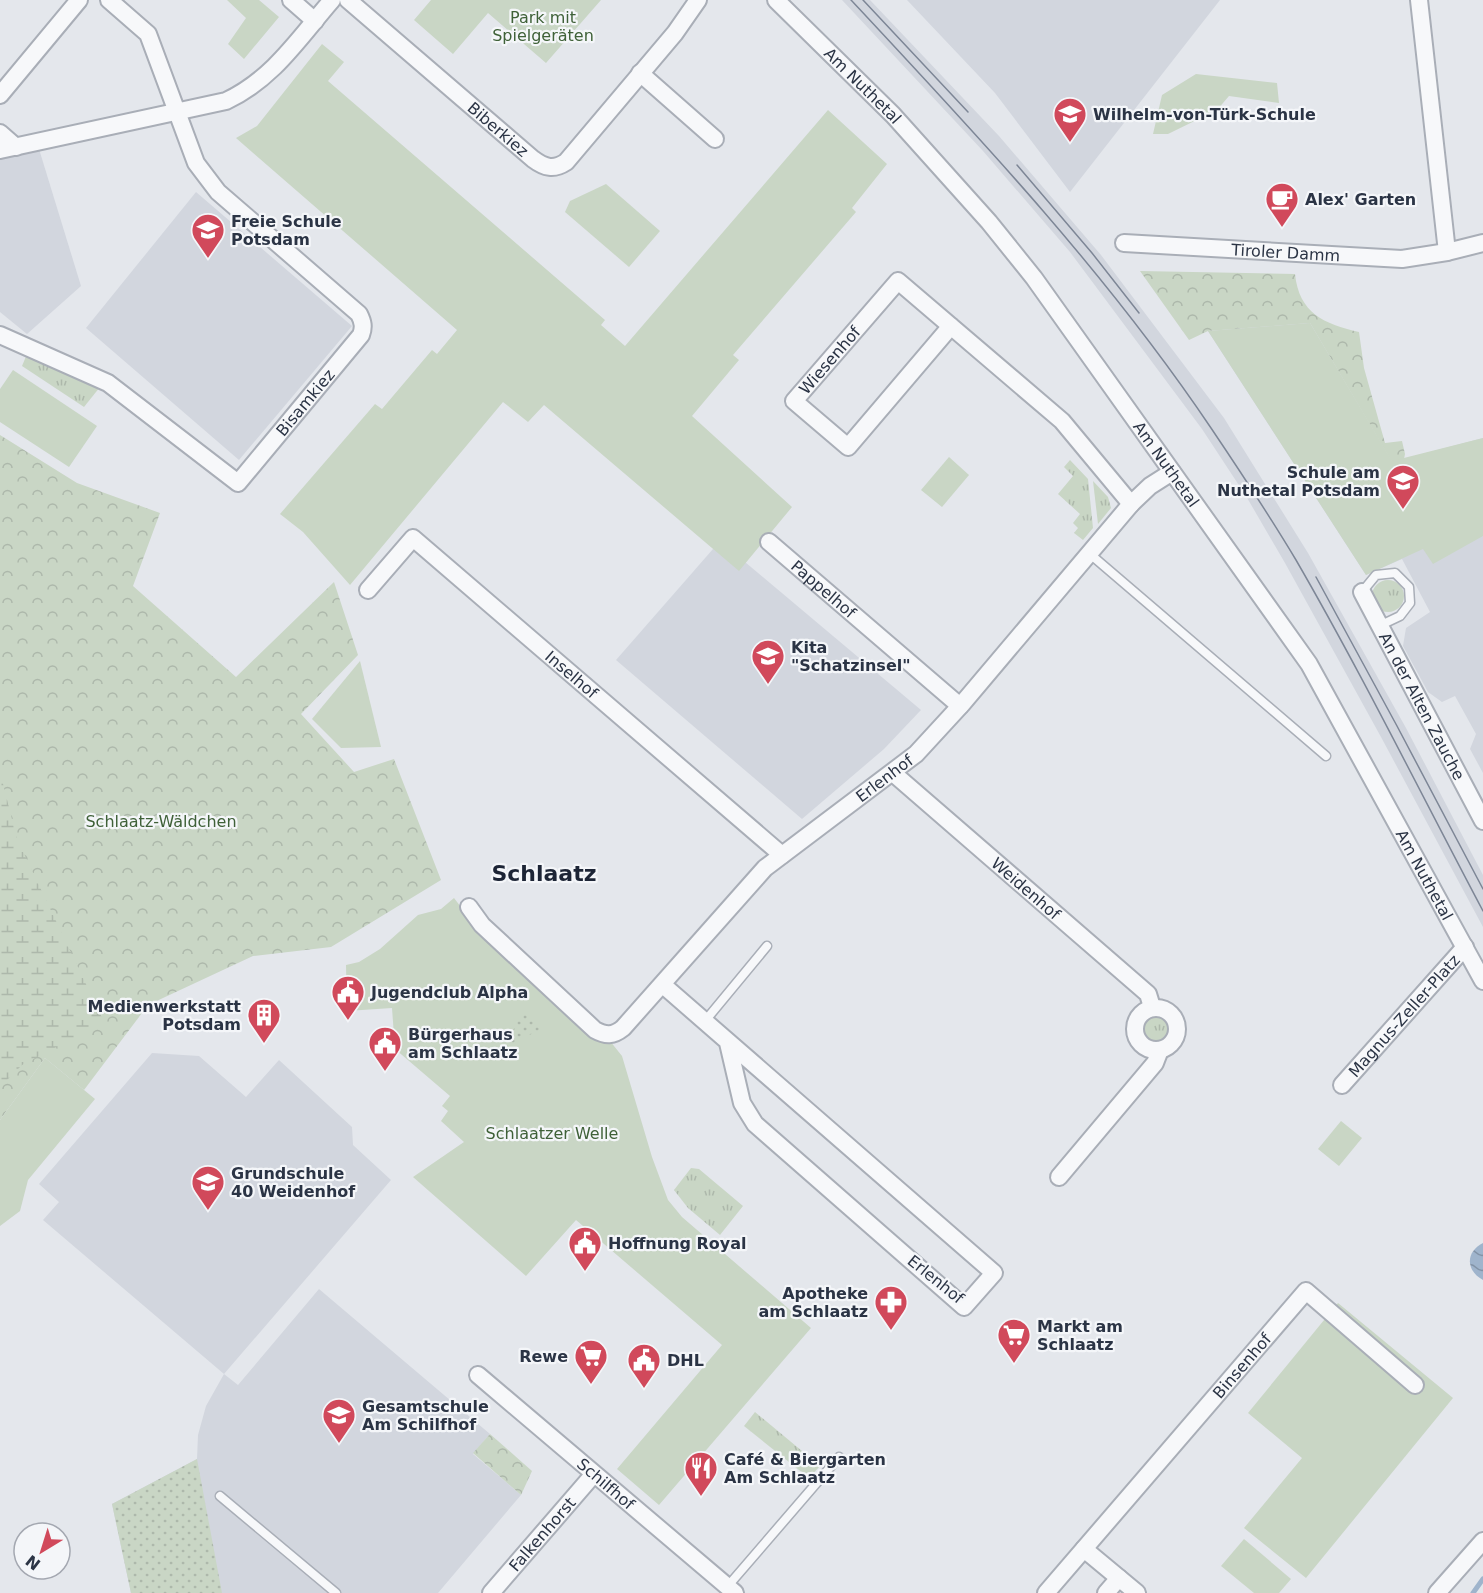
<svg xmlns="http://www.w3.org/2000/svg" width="1483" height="1593" viewBox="0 0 1483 1593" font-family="'DejaVu Sans',sans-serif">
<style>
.built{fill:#d2d6de}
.grass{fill:url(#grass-tufts)}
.forest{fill:url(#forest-crowns)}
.wetland{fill:url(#wetland-marsh)}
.park{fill:#c9d6c5}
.garden{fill:url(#garden-dots)}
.water{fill:url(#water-waves)}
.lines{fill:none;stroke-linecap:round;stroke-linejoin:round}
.stream{stroke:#9fb4cc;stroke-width:5}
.lane-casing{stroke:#a9aeb7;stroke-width:11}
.street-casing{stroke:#a9aeb7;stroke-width:20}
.lane{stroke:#f7f8fa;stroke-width:8}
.street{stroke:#f7f8fa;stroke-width:16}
.tram{stroke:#7d8696;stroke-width:1.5}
.labels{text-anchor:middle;stroke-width:4.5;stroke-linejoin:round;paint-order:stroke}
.park-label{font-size:16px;fill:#3f6138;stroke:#f4f6f9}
.street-label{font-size:16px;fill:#2b3445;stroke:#f4f6f9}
.poi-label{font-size:16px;font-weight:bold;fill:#2b3445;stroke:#f4f6f9;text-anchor:start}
.district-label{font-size:22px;font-weight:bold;fill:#1d2536;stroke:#f4f6f9}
</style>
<defs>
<pattern id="grass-tufts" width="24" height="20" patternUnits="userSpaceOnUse" patternTransform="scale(1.5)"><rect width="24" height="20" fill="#c9d6c5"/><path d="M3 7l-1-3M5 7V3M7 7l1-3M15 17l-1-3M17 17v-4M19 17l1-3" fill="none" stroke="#adb8ab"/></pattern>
<pattern id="forest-crowns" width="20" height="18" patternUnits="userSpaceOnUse" patternTransform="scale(1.5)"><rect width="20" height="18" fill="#c9d6c5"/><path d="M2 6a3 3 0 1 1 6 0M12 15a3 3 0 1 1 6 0" fill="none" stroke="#adb8ab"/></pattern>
<pattern id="wetland-marsh" width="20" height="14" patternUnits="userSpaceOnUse" patternTransform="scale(1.5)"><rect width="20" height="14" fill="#c9d6c5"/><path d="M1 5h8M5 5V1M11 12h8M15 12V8" fill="none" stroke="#adb8ab"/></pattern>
<pattern id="garden-dots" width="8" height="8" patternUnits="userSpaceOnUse" patternTransform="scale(1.5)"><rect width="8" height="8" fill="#c9d6c5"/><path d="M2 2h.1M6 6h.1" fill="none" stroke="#adb8ab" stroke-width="1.8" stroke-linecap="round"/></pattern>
<pattern id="water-waves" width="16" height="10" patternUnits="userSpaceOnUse" patternTransform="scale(1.5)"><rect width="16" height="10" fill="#9fb4cc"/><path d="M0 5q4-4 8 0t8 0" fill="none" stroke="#8293a7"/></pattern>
</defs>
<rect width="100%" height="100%" fill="#e4e7ec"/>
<g class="built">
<polygon points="842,0 870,0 999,136 1101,255 1224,418 1308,553 1406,728 1483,875 1483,927 1381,737 1285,563 1246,496 1202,429 1070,252 983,151"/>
<polygon points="907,0 1220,0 1070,192 995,93"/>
<polygon points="39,149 81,286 27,334 0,312 0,157"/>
<polygon points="196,192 352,326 239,460 86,328"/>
<polygon points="1310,323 1392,462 1483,438 1483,773 1470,749 1476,734 1455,696 1442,702 1428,692 1403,646 1406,628 1430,612 1402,559 1366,575 1208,331"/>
<polygon points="720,541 921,710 884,749 802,819 616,660"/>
<polygon points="152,1053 199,1056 246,1097 279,1060 352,1127 353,1145 391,1180 224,1374 238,1385 319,1289 490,1434 473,1454 521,1495 438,1593 131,1593 112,1504 197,1459 198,1435 206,1406 224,1374 43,1220 59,1202 39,1184"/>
</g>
<g class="grass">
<polygon points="27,354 100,387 84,407 22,366"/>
<polygon points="1070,460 1088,479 1093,528 1083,540 1074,533 1078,528 1073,523 1080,514 1058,494 1073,476 1064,467"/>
<polygon points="1093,481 1108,497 1111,508 1098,524"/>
<circle cx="1388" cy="596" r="16"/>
<circle cx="1155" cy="1029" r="15"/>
<polygon points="691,1168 699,1169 743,1206 720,1235 688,1208 674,1190"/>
<polygon points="755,1412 820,1466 809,1478 744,1426"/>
</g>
<g class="forest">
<path d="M 1140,271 L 1295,274 C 1299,313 1324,324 1359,332 L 1364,368 L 1385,443 L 1402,441 L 1405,454 L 1404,459 L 1392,462 L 1310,323 L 1208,331 L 1189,340 Z"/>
<polygon points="0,435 77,483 160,513 133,586 236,677 334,582 358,655 301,714 354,772 394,759 441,880 331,947 253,956 148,1005 84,1090 45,1058 0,1120"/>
<polygon points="490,1434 532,1471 521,1495 473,1453"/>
</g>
<polygon class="wetland" points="0,772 17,839 104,1022 22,1065 0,1087"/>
<g class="park">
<polygon points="227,0 259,0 279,17 244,59 228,44 246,18"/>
<polygon points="431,0 601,0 546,63 488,13 453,54 414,20"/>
<polygon points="322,44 344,62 328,81 605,320 601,325 625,346 828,110 887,164 852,208 856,212 733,355 739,360 692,416 792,507 739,571 544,405 528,422 503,402 350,585 303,532 280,514 375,404 382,409 432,350 437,354 457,330 236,138 257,126"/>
<polygon points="1196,74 1277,83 1279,103 1229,96 1217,110 1168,134 1153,134 1162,95"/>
<polygon points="606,184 660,231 629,267 565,212 570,201"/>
<polygon points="1310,323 1392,461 1483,438 1483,536 1433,564 1423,549 1366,575 1208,331"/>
<polygon points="13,370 97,426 69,467 0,422 0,389"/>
<polygon points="949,457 969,475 942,507 921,490"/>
<polygon points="360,661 381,747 341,748 312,719"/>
<polygon points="454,898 478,929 610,1041 622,1056 652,1157 668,1200 682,1217 811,1328 659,1505 617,1469 722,1345 576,1220 526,1276 413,1177 464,1142 441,1121 448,1111 442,1106 450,1096 395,1049 392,1008 347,1011 346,965 359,962 380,949 418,915 441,909"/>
<polygon points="45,1058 95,1099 28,1180 20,1211 0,1226 0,1120"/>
<polygon points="1341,1121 1362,1138 1339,1166 1318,1149"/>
<polygon points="1338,1303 1453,1398 1306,1578 1244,1528 1302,1458 1248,1413"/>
<polygon points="1244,1539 1291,1579 1279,1593 1254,1593 1221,1566"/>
</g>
<g class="garden">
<polygon points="522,1010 533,1017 543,1028 506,1047"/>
<polygon points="197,1459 222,1593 131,1593 112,1504"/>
</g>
<path class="water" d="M 1483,1243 L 1483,1280 C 1466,1271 1465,1252 1483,1243 Z"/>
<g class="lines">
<polyline class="stream" points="1473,1593 1483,1579"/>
<defs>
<g id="lane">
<polyline points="1090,554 1326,756"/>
<polyline points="1362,592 1376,575 1395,573 1409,587 1410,603 1400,616 1381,625"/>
<polyline points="705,1021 767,946"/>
<polyline points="220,1496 336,1593"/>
<polyline points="727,1587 839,1457"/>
</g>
<g id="street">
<polyline points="291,0 315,21"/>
<path id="s1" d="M 348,0 L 533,159 C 545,168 554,170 566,162 L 675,33 L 698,0"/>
<path id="s2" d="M 776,0 L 893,115 L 989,222 L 1034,278 L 1309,664 L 1483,981"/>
<polyline points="1419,0 1447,252"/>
<polyline points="640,73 715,139"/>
<polyline points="0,95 79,0"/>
<polyline points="0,133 16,147"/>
<path d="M 0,150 L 226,101 C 273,79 299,38 332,0"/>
<path id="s3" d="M 1124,243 L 1402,259 L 1447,252 L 1483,243"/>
<path id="s4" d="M 951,326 L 848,447 L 794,401 L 898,281 L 1062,421 L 1131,504"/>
<path id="s5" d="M 0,335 L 108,383 L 238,483 L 361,335 C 364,327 363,322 359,314 L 218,192 L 196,163 L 148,34 L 109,0"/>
<path id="s6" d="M 769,542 L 960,706"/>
<path id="s7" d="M 368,590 L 413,538 L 782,855"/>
<path id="s8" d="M 1362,592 L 1483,821"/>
<path id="s9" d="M 893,773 L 1148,994 L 1152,1007"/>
<path id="s10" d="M 469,907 L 482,925 L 595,1030 C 606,1036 613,1036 623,1028 L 765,868 L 916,754 L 962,704 L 1131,504 L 1150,486 L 1172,472"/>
<polyline points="663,985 994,1273 964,1307 755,1124 742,1103 728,1043"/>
<circle cx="1156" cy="1029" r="21"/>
<path id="s11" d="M 1342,1085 L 1465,947"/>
<polyline points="1059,1177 1155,1063 1160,1050"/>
<path id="s12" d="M 478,1375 L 735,1593"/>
<polyline points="1084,1549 1137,1593"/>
<path id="s13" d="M 491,1593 L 593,1475"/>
<path id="s14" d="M 1046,1593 L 1306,1291 L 1415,1385"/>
<polyline points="1106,1593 1119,1578"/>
<polyline points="1437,1593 1483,1541"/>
</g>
</defs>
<use href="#lane" class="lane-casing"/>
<use href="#street" class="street-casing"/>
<use href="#lane" class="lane"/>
<use href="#street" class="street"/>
<g class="tram">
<path d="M 851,0 C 978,136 1106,272 1211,428 C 1240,471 1269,515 1296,560 C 1362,674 1421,794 1483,911"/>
<polyline points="863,0 968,112"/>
<polyline points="1017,165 1092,253 1139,313"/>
<polyline points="1316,577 1397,726 1483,889"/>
</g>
</g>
<defs>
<symbol id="school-pin" viewBox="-11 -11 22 30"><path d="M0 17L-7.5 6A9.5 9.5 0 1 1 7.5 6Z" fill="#d1495b" stroke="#f4f6f9"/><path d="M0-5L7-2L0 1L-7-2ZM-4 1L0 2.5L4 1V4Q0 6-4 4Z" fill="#fff"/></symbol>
<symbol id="cafe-pin" viewBox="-11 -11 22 30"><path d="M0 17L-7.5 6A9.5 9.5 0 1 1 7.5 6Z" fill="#d1495b" stroke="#f4f6f9"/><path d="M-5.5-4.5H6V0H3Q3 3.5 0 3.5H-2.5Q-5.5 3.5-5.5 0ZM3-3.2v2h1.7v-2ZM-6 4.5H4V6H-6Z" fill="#fff"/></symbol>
<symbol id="civic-pin" viewBox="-11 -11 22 30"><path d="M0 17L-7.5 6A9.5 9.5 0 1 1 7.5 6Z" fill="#d1495b" stroke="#f4f6f9"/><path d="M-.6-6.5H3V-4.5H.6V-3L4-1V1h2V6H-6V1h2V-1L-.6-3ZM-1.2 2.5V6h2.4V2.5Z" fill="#fff"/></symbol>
<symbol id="building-pin" viewBox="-11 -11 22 30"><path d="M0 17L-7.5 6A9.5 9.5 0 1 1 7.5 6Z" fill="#d1495b" stroke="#f4f6f9"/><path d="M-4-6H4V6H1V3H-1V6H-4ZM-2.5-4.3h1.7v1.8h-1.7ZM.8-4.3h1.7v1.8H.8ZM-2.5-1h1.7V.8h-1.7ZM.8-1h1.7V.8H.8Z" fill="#fff"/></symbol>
<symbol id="pharmacy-pin" viewBox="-11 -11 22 30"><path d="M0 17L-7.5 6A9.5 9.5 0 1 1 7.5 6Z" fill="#d1495b" stroke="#f4f6f9"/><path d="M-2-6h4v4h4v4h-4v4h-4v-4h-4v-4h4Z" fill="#fff"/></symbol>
<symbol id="supermarket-pin" viewBox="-11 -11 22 30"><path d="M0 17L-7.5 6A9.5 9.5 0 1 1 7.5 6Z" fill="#d1495b" stroke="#f4f6f9"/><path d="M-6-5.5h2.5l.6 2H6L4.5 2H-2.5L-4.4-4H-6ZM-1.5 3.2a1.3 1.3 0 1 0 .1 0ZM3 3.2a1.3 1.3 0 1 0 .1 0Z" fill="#fff"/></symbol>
<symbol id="restaurant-pin" viewBox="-11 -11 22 30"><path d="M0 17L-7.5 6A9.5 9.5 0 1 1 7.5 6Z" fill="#d1495b" stroke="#f4f6f9"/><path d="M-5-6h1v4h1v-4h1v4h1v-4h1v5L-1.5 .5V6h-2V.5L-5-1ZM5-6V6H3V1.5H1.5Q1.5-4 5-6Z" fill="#fff"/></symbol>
</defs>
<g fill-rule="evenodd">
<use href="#school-pin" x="1051" y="95" width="38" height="52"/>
<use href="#cafe-pin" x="1263" y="180" width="38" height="52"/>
<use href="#school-pin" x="189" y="211" width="38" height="52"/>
<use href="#school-pin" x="1384" y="462" width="38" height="52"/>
<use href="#school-pin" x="749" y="637" width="38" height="52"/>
<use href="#civic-pin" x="329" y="973" width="38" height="52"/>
<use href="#building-pin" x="245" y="996" width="38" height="52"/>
<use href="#civic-pin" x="366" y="1024" width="38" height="52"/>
<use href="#school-pin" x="189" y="1163" width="38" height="52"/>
<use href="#civic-pin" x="566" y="1224" width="38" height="52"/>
<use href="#pharmacy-pin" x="872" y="1283" width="38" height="52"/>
<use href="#supermarket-pin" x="995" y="1316" width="38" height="52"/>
<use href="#supermarket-pin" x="572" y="1337" width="38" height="52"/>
<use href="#civic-pin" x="625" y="1341" width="38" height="52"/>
<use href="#school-pin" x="320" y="1396" width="38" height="52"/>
<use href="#restaurant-pin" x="682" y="1449" width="38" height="52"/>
</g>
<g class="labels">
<g class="park-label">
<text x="543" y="23">Park mit<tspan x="543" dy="18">Spielgeräten</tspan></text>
<text x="161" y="827">Schlaatz-Wäldchen</text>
<text x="552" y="1139">Schlaatzer Welle</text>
</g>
<g class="street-label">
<text dy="6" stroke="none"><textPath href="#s2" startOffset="122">Am Nuthetal</textPath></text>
<text dy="6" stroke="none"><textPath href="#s1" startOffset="198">Biberkiez</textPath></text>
<text dy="6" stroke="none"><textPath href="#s3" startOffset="162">Tiroler Damm</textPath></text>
<text dy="6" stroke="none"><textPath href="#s4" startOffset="284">Wiesenhof</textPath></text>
<text dy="6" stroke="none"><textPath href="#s5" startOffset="387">Bisamkiez</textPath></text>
<text dy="6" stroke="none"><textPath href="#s2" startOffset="608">Am Nuthetal</textPath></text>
<text dy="6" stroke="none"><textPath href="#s6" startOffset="72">Pappelhof</textPath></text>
<text dy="6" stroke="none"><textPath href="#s7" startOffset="278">Inselhof</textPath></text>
<text dy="6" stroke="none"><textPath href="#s8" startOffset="129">An der Alten Zauche</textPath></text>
<text dy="6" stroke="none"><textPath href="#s10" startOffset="570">Erlenhof</textPath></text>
<text dy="6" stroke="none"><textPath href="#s2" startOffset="1094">Am Nuthetal</textPath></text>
<text dy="6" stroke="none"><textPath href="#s9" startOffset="176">Weidenhof</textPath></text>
<text dy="6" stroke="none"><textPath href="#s11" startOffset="93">Magnus-Zeller-Platz</textPath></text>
<text transform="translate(936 1279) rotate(39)" y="6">Erlenhof</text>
<text dy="6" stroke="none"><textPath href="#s14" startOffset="300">Binsenhof</textPath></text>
<text dy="6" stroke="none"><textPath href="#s12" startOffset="168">Schilfhof</textPath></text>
<text dy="6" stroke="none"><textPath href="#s13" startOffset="78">Falkenhorst</textPath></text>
</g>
<g class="poi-label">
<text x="1093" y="120">Wilhelm-von-Türk-Schule</text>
<text x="1305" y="205">Alex' Garten</text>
<text x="231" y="227">Freie Schule<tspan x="231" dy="18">Potsdam</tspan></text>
<text x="1380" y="478" text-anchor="end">Schule am<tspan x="1380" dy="18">Nuthetal Potsdam</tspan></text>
<text x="791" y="653">Kita<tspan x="791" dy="18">"Schatzinsel"</tspan></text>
<text x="371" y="998">Jugendclub Alpha</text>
<text x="241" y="1012" text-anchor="end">Medienwerkstatt<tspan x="241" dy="18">Potsdam</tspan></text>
<text x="408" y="1040">Bürgerhaus<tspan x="408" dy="18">am Schlaatz</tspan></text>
<text x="231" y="1179">Grundschule<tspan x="231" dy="18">40 Weidenhof</tspan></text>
<text x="608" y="1249">Hoffnung Royal</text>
<text x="868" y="1299" text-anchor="end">Apotheke<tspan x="868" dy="18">am Schlaatz</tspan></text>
<text x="1037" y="1332">Markt am<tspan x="1037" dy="18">Schlaatz</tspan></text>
<text x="568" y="1362" text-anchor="end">Rewe</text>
<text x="667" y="1366">DHL</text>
<text x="362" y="1412">Gesamtschule<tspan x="362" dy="18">Am Schilfhof</tspan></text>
<text x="724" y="1465">Café &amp; Biergarten<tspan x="724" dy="18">Am Schlaatz</tspan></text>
</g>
<g class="district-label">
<text x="544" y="881">Schlaatz</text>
</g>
</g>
<g transform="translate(42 1551) rotate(218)"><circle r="28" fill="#f4f6f9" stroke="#a4a8b1" stroke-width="1.5"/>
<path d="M0-4.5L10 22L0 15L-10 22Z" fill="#d1495b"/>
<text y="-9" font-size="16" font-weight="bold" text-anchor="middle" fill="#2b3445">N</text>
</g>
</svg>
